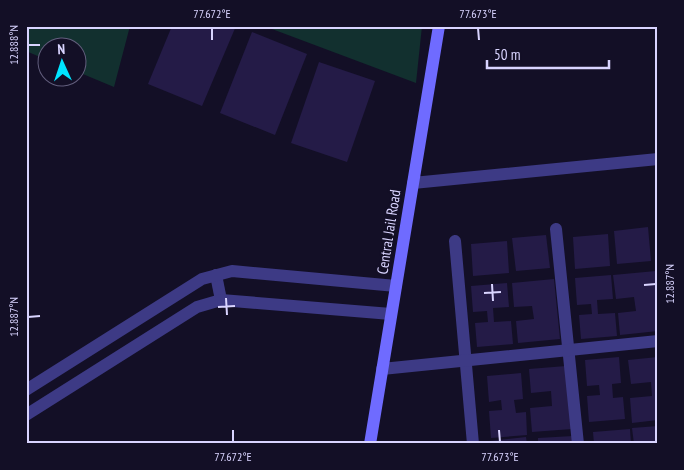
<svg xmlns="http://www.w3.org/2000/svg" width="684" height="470" viewBox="0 0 684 470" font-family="'PT Sans Narrow',sans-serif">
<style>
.green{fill:#12302f}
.building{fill:#241b47}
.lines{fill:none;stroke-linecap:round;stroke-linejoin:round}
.minor{stroke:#3d3a85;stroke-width:12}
.secondary{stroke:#6f6bff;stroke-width:12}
.ticks{fill:none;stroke:#d9d4ff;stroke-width:2}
.labels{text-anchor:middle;stroke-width:4.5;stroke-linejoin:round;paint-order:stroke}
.street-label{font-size:15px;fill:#d9d4ff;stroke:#130f26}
.neatline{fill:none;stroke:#d9d4ff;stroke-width:2}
.ticks-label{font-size:12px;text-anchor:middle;fill:#d9d4ff}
</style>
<rect width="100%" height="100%" fill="#130f26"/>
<g class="green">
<polygon points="26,26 130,26 114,87 78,72 78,48 48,48 47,60 26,51"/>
<polygon points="264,26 422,26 416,83"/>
</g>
<g class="building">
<polygon points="172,26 236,26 202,106 148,84"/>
<polygon points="252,32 307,54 275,135 220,113"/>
<polygon points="319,62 375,81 347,162 291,143"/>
<polygon points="648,227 651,261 617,264 614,231"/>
<polygon points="608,234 610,266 575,269 573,237"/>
<polygon points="546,235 550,268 516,271 512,238"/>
<polygon points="507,241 509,273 473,276 471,244"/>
<polygon points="656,271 658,331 620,335 618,313 636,311 634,297 616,299 613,275"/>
<polygon points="611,275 613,299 597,300 598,314 615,313 617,336 581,339 579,315 592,314 591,304 577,305 575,278"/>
<polygon points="554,279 560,339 518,343 516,321 534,319 532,306 514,307 512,283"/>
<polygon points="507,283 509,307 493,308 494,322 511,321 513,344 477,347 475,323 488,322 487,311 473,312 471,286"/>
<polygon points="619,357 621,383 612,384 613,398 623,397 625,419 589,422 587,396 600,395 599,385 587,386 585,360"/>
<polygon points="658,357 658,420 632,423 630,398 652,396 651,382 631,384 628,360"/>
<polygon points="566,366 572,429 532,432 530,408 552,406 551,391 531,393 529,369"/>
<polygon points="521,373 523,399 514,400 516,413 526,412 527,435 491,438 489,411 502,410 501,400 489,402 487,376"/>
<polygon points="658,426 658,444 634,444 632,428"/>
<polygon points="630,429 631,444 594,444 593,432"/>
<polygon points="573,436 573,444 538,444 538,438"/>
<polygon points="526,437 527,444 490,444 490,441"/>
</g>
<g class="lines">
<g class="minor">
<polyline points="413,183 658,159"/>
<polyline points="556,229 578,444"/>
<polyline points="455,241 473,444"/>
<polyline points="216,275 221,300"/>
<polyline points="382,369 658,341"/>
<polyline points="26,390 202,279 232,271 396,286"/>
<polyline points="26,415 197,307 221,300 391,314"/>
</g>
<polyline class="secondary" points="370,444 439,26"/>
</g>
<path class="ticks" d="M 212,28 L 212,40M 478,28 L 479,40M 28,45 L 40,45M 492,284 L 493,301M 644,285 L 656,284M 484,293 L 501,292M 226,298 L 227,315M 218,307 L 235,306M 28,317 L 40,316M 233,430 L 233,442M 499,430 L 500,442"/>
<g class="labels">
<g class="street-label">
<text transform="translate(389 232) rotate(-81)" y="5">Central Jail Road</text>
</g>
</g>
<rect width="684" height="470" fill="none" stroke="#130f26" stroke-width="55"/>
<g transform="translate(62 62) rotate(357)"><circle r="24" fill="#130f26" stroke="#625e7d"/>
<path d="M0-4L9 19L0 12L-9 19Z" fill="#00e5ff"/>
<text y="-8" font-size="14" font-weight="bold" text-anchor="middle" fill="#d9d4ff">N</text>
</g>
<path d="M487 60v8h122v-8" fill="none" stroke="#d9d4ff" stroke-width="2.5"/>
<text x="494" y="60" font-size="15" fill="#d9d4ff" stroke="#130f26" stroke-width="4" paint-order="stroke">50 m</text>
<rect x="28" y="28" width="628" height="414" class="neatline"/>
<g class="ticks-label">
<text x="212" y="18">77.672°E</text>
<text x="478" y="18">77.673°E</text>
<text transform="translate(14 45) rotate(-90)" y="4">12.888°N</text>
<text transform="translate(670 284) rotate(-90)" y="4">12.887°N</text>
<text transform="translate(14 317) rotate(-90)" y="4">12.887°N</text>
<text x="233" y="461">77.672°E</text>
<text x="500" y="461">77.673°E</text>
</g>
</svg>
